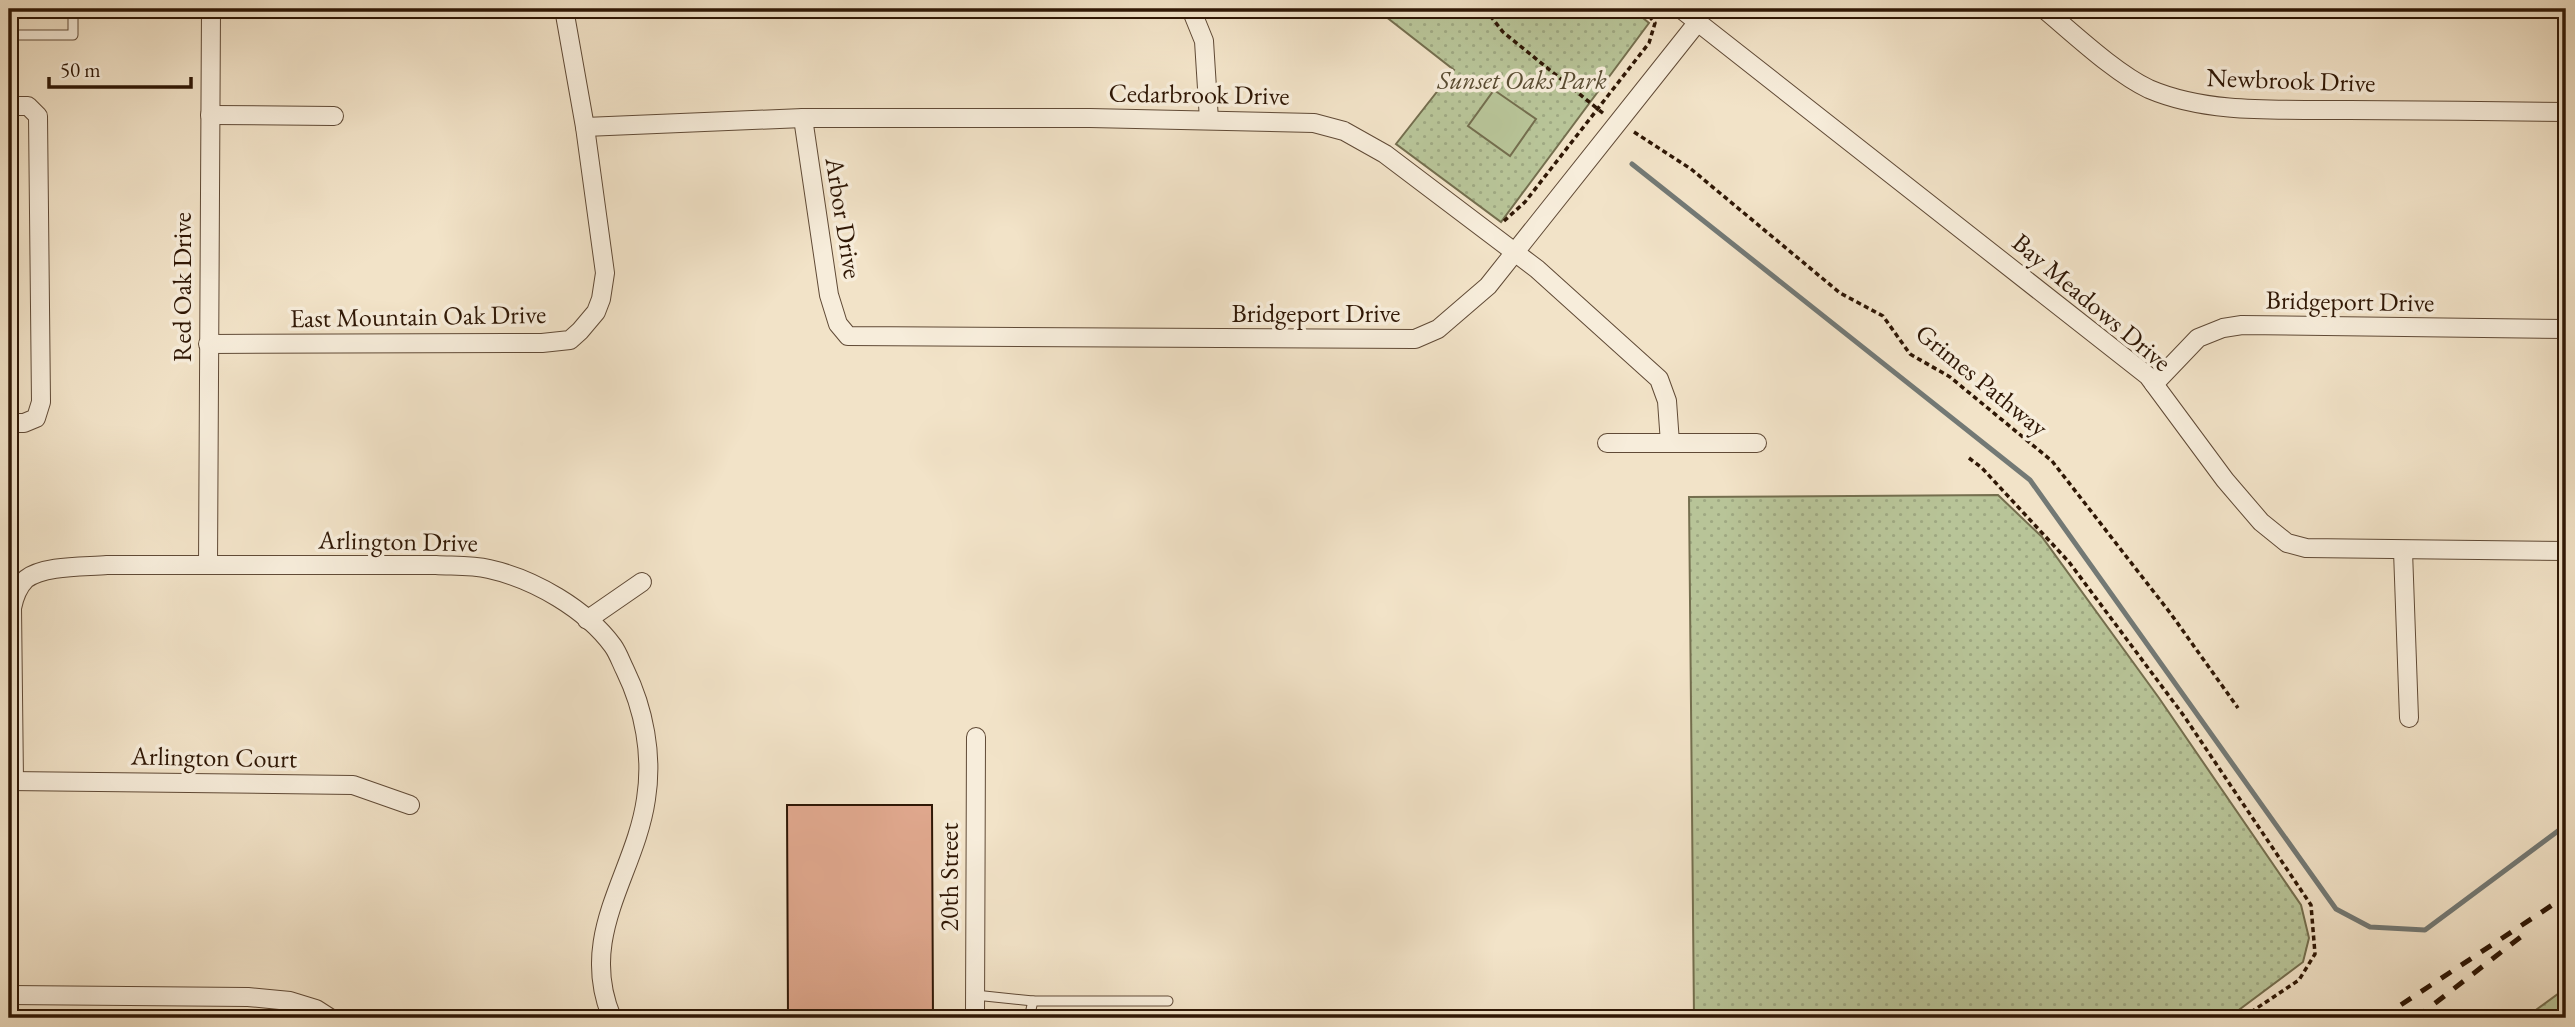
<svg xmlns="http://www.w3.org/2000/svg" width="2575" height="1027" viewBox="0 0 2575 1027" font-family="'EB Garamond',serif">
<style>
.grass{fill:url(#grass-dots);stroke:#746e4e;stroke-width:2}
.pitch{fill:#b8c498;stroke:#746e4e;stroke-width:2}
.lines{fill:none;stroke-linecap:round;stroke-linejoin:round}
.stream{stroke:#737975;stroke-width:5}
.building{fill:#e0a88e;stroke:#2f1705;stroke-width:2}
.lane-casing{stroke:#604a36;stroke-width:11}
.street-casing{stroke:#604a36;stroke-width:20}
.path{stroke:#2f1705;stroke-width:3.5;stroke-dasharray:5 3.5;stroke-linecap:butt}
.lane{stroke:#f7eddb;stroke-width:9}
.street{stroke:#f7eddb;stroke-width:18}
.rail{stroke:#2f1705;stroke-width:5;stroke-dasharray:12 12;stroke-linecap:butt}
.labels{text-anchor:middle;stroke-width:7;stroke-linejoin:round;paint-order:stroke}
.park-label{font-size:26px;font-style:italic;fill:#584b31;stroke:#f7eddb}
.street-label{font-size:26px;fill:#2f1705;stroke:#f7eddb}
</style>
<defs>
<pattern id="grass-dots" width="8" height="8" patternUnits="userSpaceOnUse" patternTransform="scale(1.75)"><rect width="8" height="8" fill="#b8c498"/><path d="M2 2h.1M6 6h.1" fill="none" stroke="#9ea882" stroke-width="1.8" stroke-linecap="round"/></pattern>
</defs>
<rect width="100%" height="100%" fill="#f2e3c8"/>
<filter id="stains"><feTurbulence type="fractalNoise" baseFrequency=".00286" numOctaves="4"/><feColorMatrix values="0 0 0 0 .2 0 0 0 0 .09 0 0 0 0 .02 0 0 0 .5 -.17"/></filter>
<radialGradient id="worn" r=".72"><stop offset=".6" stop-color="#630" stop-opacity="0"/><stop offset="1" stop-color="#630" stop-opacity=".3"/></radialGradient>
<g class="grass">
<polygon points="1376,9 1504,9 1508,13 1513,9 1632,9 1649,23 1501,222 1396,144 1454,70"/>
<polygon points="1998,495 2042,537 2159,698 2301,905 2309,938 2303,962 2228,1018 1694,1018 1689,497"/>
<polygon points="2566,988 2566,1018 2525,1018"/>
</g>
<polygon class="pitch" points="1494,90 1536,119 1510,156 1468,126"/>
<g class="lines">
<polyline class="stream" points="1632,164 2030,480 2336,909 2370,927 2425,930 2566,825"/>
</g>
<polygon class="building" points="787,805 932,805 933,1018 788,1018"/>
<g class="lines">
<defs>
<g id="lane">
<polyline points="9,35 73,35 73,9"/>
<polyline points="975,995 1033,1001"/>
<polyline points="1029,1018 1033,1001 1168,1001"/>
</g>
<g id="street">
<polyline points="1191,9 1204,41 1209,120"/>
<polyline points="1681,9 2148,376 2225,480 2261,522 2287,543 2306,548 2566,551"/>
<path d="M 2044,9 C 2073,33 2115,73 2149,89 C 2210,115 2283,109 2349,110 C 2421,110 2494,111 2566,112"/>
<polyline points="9,106 28,106 38,116 41,402 36,418 24,423 9,423"/>
<polyline points="210,115 334,116"/>
<polyline points="803,118 829,295 838,324 848,336 1415,339 1438,329 1488,286 1697,23"/>
<polyline points="585,127 803,118 1090,118 1314,123 1344,131 1385,154 1537,269 1659,379 1667,401 1670,443"/>
<polyline points="208,344 542,343 570,340 580,331 596,312 601,299 605,273 585,127 564,9"/>
<polyline points="2154,384 2198,338 2223,328 2242,325 2566,329"/>
<polyline points="1607,443 1757,443"/>
<polyline points="2403,551 2409,718"/>
<polyline points="208,565 211,9"/>
<polyline points="587,620 642,582"/>
<polyline points="9,781 353,785 410,805"/>
<path d="M 14,781 L 12,608 C 14,598 19,586 26,579 C 44,565 86,567 107,565 L 436,565 C 453,566 472,565 489,569 C 534,579 586,609 613,646 C 618,653 621,662 625,670 C 644,709 653,755 646,799 C 635,875 577,935 612,1018"/>
<polyline points="9,995 248,997 290,1001 316,1009 330,1018"/>
<polyline points="975,1018 976,737"/>
</g>
</defs>
<use href="#lane" class="lane-casing"/>
<use href="#street" class="street-casing"/>
<g class="path">
<polyline points="1485,9 1503,32 1604,114"/>
<polyline points="1634,132 1691,169 1840,293 1883,316 1910,354 1950,377 2052,461 2171,614 2238,708"/>
<polyline points="1504,221 1525,202 1649,43 1655,23 1643,9"/>
<polyline points="1969,458 1982,468 2069,562 2184,716 2311,905 2315,954 2299,980 2242,1018"/>
</g>
<use href="#lane" class="lane"/>
<use href="#street" class="street"/>
<g class="rail">
<polyline points="2381,1018 2566,896"/>
<polyline points="2416,1018 2527,932"/>
</g>
</g>
<g class="labels">
<g class="park-label">
<text x="1522" y="89">Sunset Oaks Park</text>
</g>
<g class="street-label">
<text transform="translate(2291 80) rotate(2)" y="9">Newbrook Drive</text>
<text transform="translate(1199 94) rotate(1)" y="9">Cedarbrook Drive</text>
<text transform="translate(844 218) rotate(81)" y="9">Arbor Drive</text>
<text transform="translate(182 287) rotate(-90)" y="9">Red Oak Drive</text>
<text transform="translate(2350 301) rotate(1)" y="9">Bridgeport Drive</text>
<text transform="translate(2092 302) rotate(40)" y="9">Bay Meadows Drive</text>
<text x="1316" y="322">Bridgeport Drive</text>
<text transform="translate(418 316) rotate(-1)" y="9">East Mountain Oak Drive</text>
<text transform="translate(1982 380) rotate(39)" y="9">Grimes Pathway</text>
<text transform="translate(398 541) rotate(1)" y="9">Arlington Drive</text>
<text transform="translate(214 757) rotate(1)" y="9">Arlington Court</text>
<text transform="translate(949 877) rotate(-90)" y="9">20th Street</text>
</g>
</g>
<rect width="2575" height="1027" fill="none" stroke="#f2e3c8" stroke-width="35"/>
<rect x="10" y="10" width="2554" height="1006" fill="none" stroke="#2f1705" stroke-width="3.5"/>
<rect x="18" y="18" width="2540" height="992" fill="none" stroke="#2f1705" stroke-width="2"/>
<path d="M49 77v10h142v-10" fill="none" stroke="#2f1705" stroke-width="3.5"/>
<text x="60" y="77" font-size="21" fill="#2f1705" stroke="#f7eddb" stroke-width="5" paint-order="stroke">50 m</text>
<rect width="100%" height="100%" filter="url(#stains)"/>
<rect width="100%" height="100%" fill="url(#worn)"/>
</svg>
